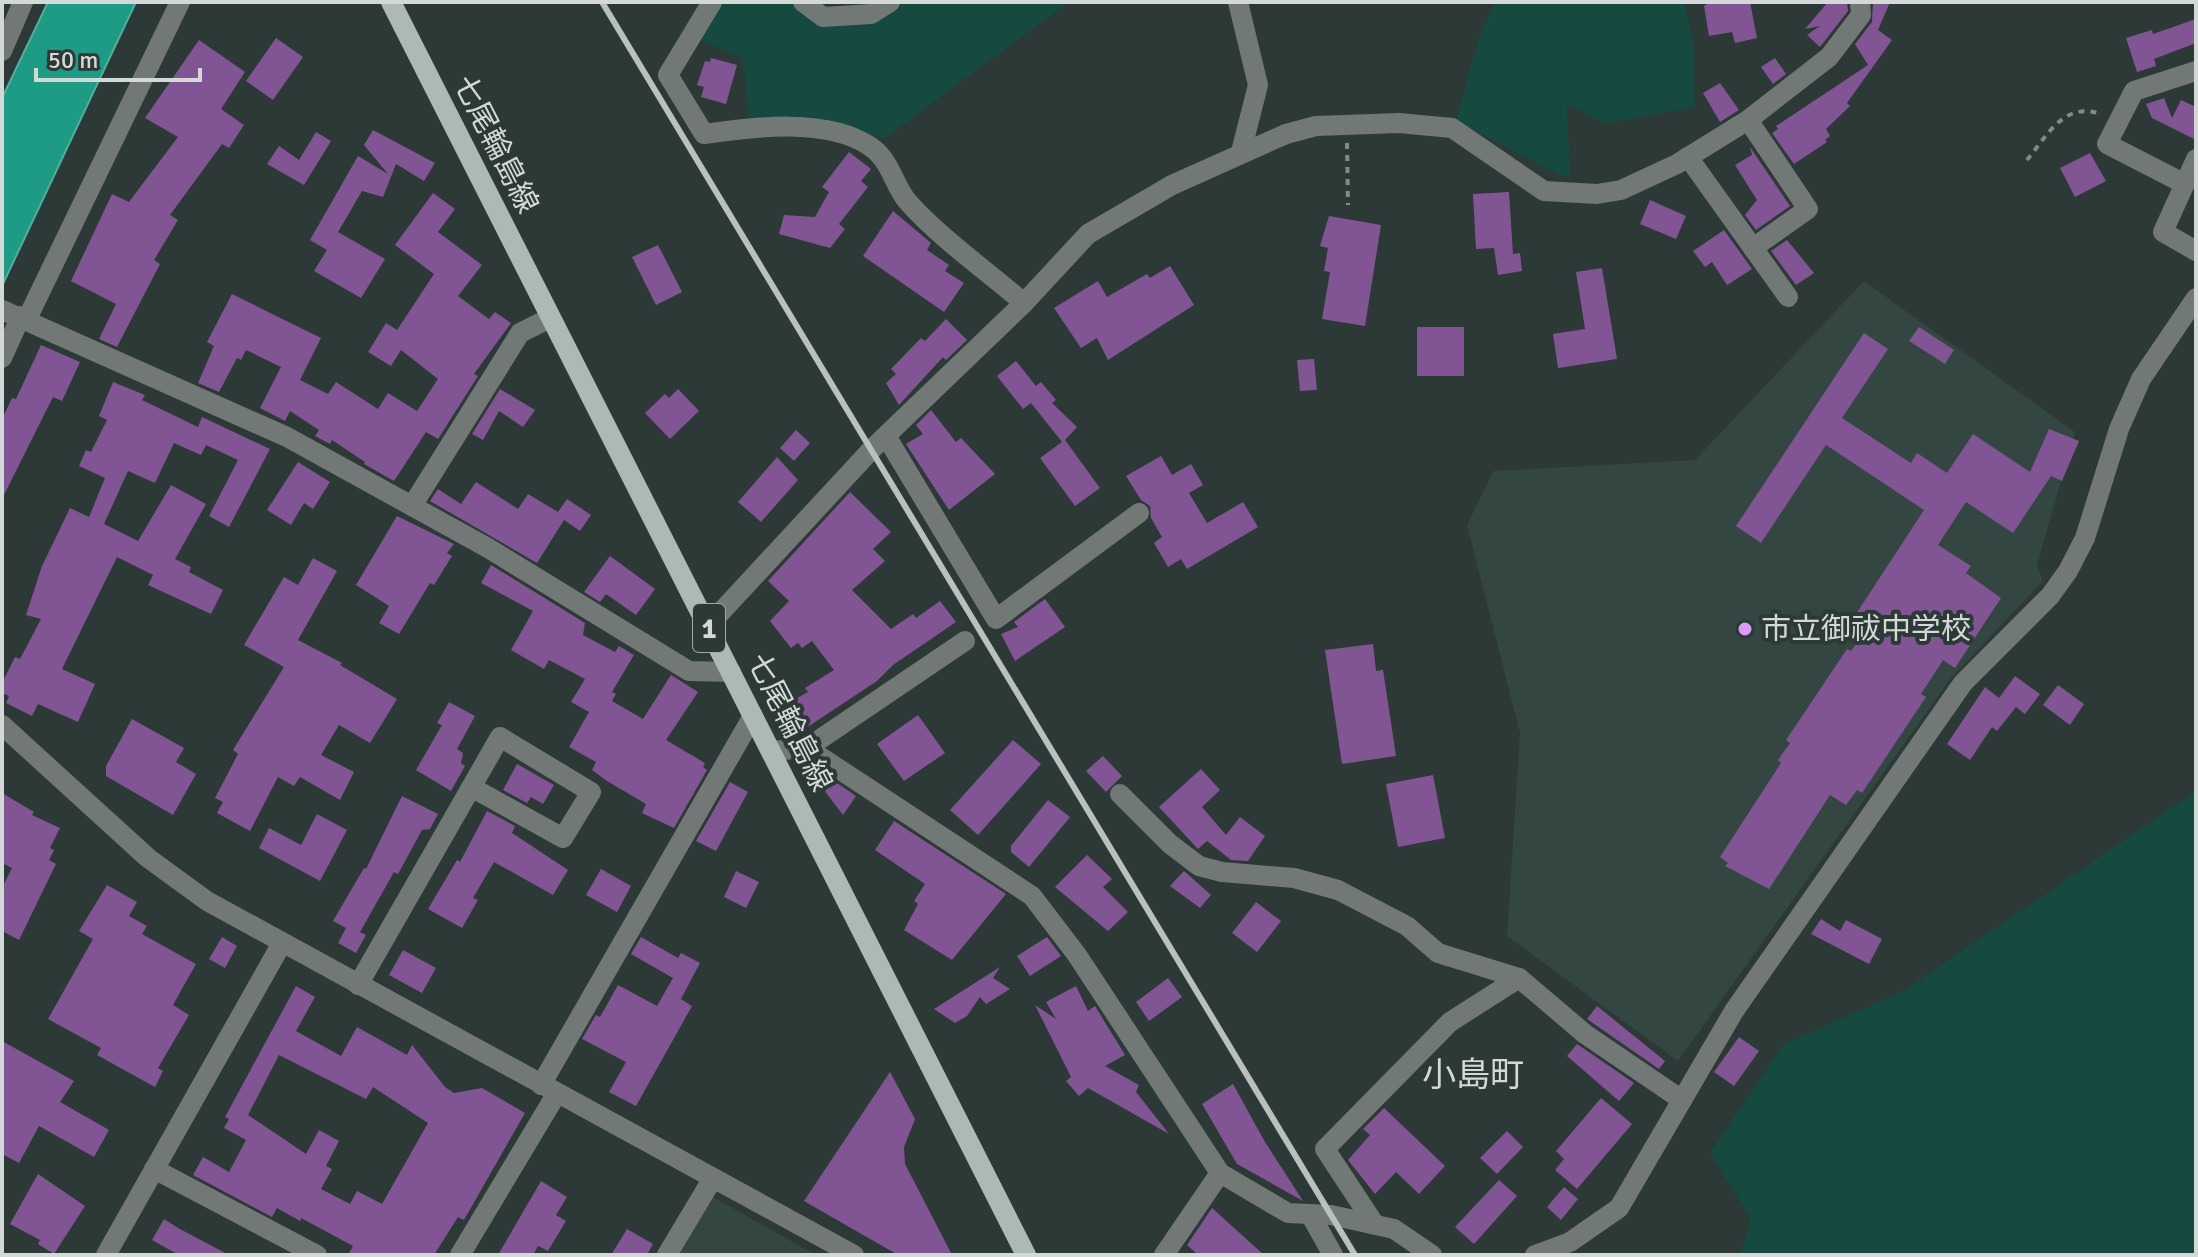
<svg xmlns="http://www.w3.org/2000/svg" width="2198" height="1257" viewBox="0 0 2198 1257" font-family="Signika,'Noto Sans JP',sans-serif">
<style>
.built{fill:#334641}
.green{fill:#164a40}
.water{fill:#1e9b85;stroke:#54ae9e;stroke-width:2}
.building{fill:#815594;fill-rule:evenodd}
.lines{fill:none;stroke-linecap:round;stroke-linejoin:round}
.path{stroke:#818b88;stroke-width:4;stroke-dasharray:6 6;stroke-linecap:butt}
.minor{stroke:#727876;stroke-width:20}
.major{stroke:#acb9b5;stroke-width:20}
.rail{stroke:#b9c1bf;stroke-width:6}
.poi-dot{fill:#da9af6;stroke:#2c3936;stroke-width:3}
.labels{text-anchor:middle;stroke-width:8;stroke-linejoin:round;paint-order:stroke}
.shield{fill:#2c3936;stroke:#a0a9a7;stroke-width:2}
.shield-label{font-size:28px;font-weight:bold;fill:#d2d9d7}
.street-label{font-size:30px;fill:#d2d9d7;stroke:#2c3936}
.poi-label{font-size:30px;fill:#d2d9d7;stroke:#2c3936;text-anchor:start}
.quarter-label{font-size:34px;fill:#d2d9d7;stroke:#2c3936}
</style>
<rect width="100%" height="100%" fill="#2c3936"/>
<g class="built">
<polygon points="1864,281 2075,432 2037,565 2043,581 1951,678 1678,1061 1507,936 1520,733 1467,525 1493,471 1695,460"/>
<polygon points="713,1197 816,1255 679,1255"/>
</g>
<g class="green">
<polygon points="717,2 791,2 815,22 900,2 1069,2 885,138 809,119 749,118 743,58 700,40"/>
<polygon points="1495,2 1684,2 1693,41 1695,107 1605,124 1567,104 1570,180 1456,121 1478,40"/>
<polygon points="2196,791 2196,1255 1740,1255 1751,1219 1710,1153 1783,1045 1905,990"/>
</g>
<polygon class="water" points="48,2 136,2 2,286 2,98"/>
<g class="building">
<polygon points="1710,2 1750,2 1757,38 1735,43 1732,32 1709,36 1704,6"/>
<polygon points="1828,2 1847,2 1848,11 1820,47 1807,35 1820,26 1805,29"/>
<polygon points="1873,2 1890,2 1878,30 1892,40 1847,103 1850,106 1826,129 1830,136 1825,140 1827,142 1794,164 1772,133 1778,129 1776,126 1868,65 1855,44 1872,22"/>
<polygon points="2196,19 2196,43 2154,59 2156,66 2137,72 2126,38 2152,30 2153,34"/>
<polygon points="276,38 303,57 273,100 246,81"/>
<polygon points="199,40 245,72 221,109 244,125 229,148 222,144 170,215 178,220 154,260 160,264 117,347 99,339 116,304 71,281 112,194 129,202 178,137 145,118"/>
<polygon points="711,58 737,65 726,104 701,97 704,87 697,85 705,61 710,62"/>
<polygon points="1775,58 1786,74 1773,84 1761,67"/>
<polygon points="1720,83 1739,110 1720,122 1703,93"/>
<polygon points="2164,98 2172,118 2181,100 2196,107 2196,140 2152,118 2146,104"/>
<polygon points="373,130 435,163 424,181 396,164 383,197 362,191 338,232 385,259 361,298 314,271 327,250 310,240 358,156 388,174 364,145"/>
<polygon points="316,132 331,141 304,185 267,164 279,146 299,160"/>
<polygon points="1750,147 1790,206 1756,230 1745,215 1757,200 1735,165 1752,155"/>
<polygon points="849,152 871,169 861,181 868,187 839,224 845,229 830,248 779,234 784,215 815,217 829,192 822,187"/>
<polygon points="2090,153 2106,181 2075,197 2060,168"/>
<polygon points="1509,192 1513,254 1520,253 1522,271 1498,275 1494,248 1476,249 1473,194"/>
<polygon points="433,193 455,209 438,232 482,265 458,296 489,319 495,312 511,323 474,374 478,376 438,439 426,432 394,481 364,464 365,462 332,440 330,444 315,436 319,430 290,411 285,421 260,408 281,367 246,350 241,360 237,358 219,392 198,383 214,346 207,342 232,294 321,338 300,380 328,394 336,382 378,409 388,393 417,411 438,379 401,350 391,366 368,352 386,323 397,330 434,274 395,245"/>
<polygon points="1650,200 1686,216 1676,239 1640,224"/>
<polygon points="893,211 931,243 927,250 949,265 945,271 964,283 944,312 863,256"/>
<polygon points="1329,216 1381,225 1365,326 1322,319 1330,272 1324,271 1328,248 1320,246"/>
<polygon points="1724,230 1752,269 1727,285 1712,262 1705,267 1693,251"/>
<polygon points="1787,240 1814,273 1796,285 1771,251"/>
<polygon points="658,245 682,292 656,305 632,257"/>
<polygon points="1170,266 1194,305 1108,360 1097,338 1081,348 1054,308 1098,281 1107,297 1147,274 1150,278"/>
<polygon points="1602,268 1617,359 1558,368 1553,334 1585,329 1576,272"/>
<polygon points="946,319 967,340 946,360 943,357 899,405 886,383 896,374 891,369 921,338 925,341"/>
<rect x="1417" y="327" width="47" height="49"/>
<polygon points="1919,327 1954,350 1945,364 1909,341"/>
<polygon points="1864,333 1888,349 1842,418 1911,463 1917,453 1947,473 1973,434 2030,472 2049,429 2079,441 2062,481 2051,476 2013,533 1966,502 1938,545 1971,566 1966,573 2001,598 1955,668 1943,660 1921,694 1926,697 1862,793 1857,790 1846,805 1830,795 1769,889 1725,866 1728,863 1720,857 1781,763 1778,760 1790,743 1786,740 1847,649 1851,651 1870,623 1856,614 1924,510 1826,445 1761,543 1736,526"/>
<polygon points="41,345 80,362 62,401 53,397 2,499 2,419 12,398 16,399"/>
<polygon points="1314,359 1317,390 1300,391 1297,360"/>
<polygon points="1016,361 1036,386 1041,382 1056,400 1052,403 1077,427 1065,440 1100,488 1075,506 1040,458 1062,442 1031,403 1023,409 997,376"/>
<polygon points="113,382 145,395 142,400 198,427 202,417 270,449 229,527 209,516 238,460 206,445 201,455 174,443 155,483 128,471 104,524 138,541 171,485 206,504 175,559 191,567 189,572 223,590 211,614 148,585 153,575 117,557 62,669 95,684 78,722 38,704 32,716 6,703 9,696 2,693 2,683 15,657 20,659 41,619 26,615 42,566 70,508 89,517 105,478 79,466 86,450 91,452 107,420 99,416"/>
<polygon points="500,389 535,410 523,427 499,411 483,440 472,434"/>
<polygon points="678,389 699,411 670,439 645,413 665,394 669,398"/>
<polygon points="931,410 956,442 961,438 995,474 949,510 906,444 923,434 916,425"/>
<polygon points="796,430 810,443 794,461 780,448"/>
<polygon points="1161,456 1172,475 1191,464 1203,485 1189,493 1207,523 1243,502 1258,527 1187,569 1181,559 1168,567 1154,543 1162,537 1151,518 1150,506 1141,500 1126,476"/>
<polygon points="777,457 798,480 761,522 738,502"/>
<polygon points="298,462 330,482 313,509 304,503 291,525 267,510"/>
<polygon points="476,482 518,509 528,494 558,512 567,499 591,515 580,531 564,520 537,563 430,501 438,489 461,504"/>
<polygon points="850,492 891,532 873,549 885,561 852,590 891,629 913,614 916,618 940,601 956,622 893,665 877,681 800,732 786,704 808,692 805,688 834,670 812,641 802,648 798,643 791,648 770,621 789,601 768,581"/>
<polygon points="397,516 454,544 447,553 452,556 434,585 430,583 399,634 379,623 389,606 356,585"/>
<polygon points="610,556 655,589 636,615 606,594 600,602 584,592"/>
<polygon points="313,558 337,571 298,640 342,663 340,665 397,699 370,743 339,725 321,755 354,772 340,800 300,777 294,786 278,777 250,831 217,813 223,802 215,798 238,754 233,750 284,667 244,645 284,577 298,585"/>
<polygon points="491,565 585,623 583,635 615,652 619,646 634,655 612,692 616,694 612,701 643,719 671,675 698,692 666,740 705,763 703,767 707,770 674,828 642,813 646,804 607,781 592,770 596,762 569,747 589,712 571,702 585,679 549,660 544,669 511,650 533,611 481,583"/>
<polygon points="1045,599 1065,627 1015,661 1001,634 1018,627 1014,622"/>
<polygon points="1373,644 1376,671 1383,670 1396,756 1342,764 1325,650"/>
<polygon points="2015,676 2040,694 2025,714 2016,707 1997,731 1992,727 1970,760 1947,744 1985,687 1999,698"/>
<polygon points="2058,685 2084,704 2070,725 2043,705"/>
<polygon points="449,702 475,716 457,749 463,753 461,763 465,766 451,791 416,770 442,725 437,723"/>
<polygon points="918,715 945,753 904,781 877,744"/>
<polygon points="132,719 184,748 176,762 196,774 173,815 106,776 106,766"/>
<polygon points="1013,740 1041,764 978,835 950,810"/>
<polygon points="1103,756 1122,776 1106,792 1086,771"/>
<polygon points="517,764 554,785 543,804 531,797 527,803 503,790"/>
<polygon points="1201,769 1220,790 1202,807 1226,835 1240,817 1265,836 1248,861 1231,860 1207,841 1198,849 1159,807"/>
<polygon points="825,775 856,796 843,815 821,786"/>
<polygon points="1433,775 1445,838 1398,847 1386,784"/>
<polygon points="730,782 748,792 716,851 696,841"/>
<polygon points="2,793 34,812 32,815 60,828 50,848 54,850 49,860 56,864 19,940 2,931 2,888 12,868 2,863"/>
<polygon points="402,796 438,814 430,829 422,830 398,874 394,872 360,932 366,935 356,953 338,943 346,928 333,921 364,868 366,869"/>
<polygon points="1048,800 1070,817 1029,867 1011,852 1011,846"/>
<polygon points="487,811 515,826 512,833 568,870 553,895 494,862 473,898 478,900 462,928 428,909 457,860 460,862"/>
<polygon points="317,814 347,830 320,881 259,848 269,828 301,845"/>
<polygon points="894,821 1006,894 952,960 904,930 918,904 914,901 925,884 875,850"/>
<polygon points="1087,855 1112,879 1103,887 1128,912 1108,931 1055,887"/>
<polygon points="601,869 631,886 617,912 586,895"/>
<polygon points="736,871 759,882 746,908 724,897"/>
<polygon points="1184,871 1211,895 1200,908 1170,886"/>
<polygon points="107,885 137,902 129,916 147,926 142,934 196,964 173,1005 189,1015 158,1068 163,1071 155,1087 97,1055 101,1048 48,1019 93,939 79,931"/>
<polygon points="1256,902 1281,921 1257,952 1232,933"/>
<polygon points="1821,919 1840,931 1846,920 1882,939 1869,964 1811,934"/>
<polygon points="222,937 237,946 225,968 209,959"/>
<polygon points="641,937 678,958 681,953 700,963 681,999 692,1006 636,1106 609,1092 626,1062 582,1039 596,1015 600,1017 618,985 657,1006 673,978 631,954"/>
<polygon points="1047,937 1061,956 1030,976 1017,956"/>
<polygon points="403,950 436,968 422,993 389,975"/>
<polygon points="1000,967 993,978 1010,989 986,1004 980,997 967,1016 955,1023 934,1009"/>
<polygon points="1168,978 1182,997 1149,1021 1136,1002"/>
<path d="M 296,986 L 315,997 L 296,1031 L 341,1056 L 357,1027 L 407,1055 L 412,1045 L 445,1087 L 454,1093 L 482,1088 L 525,1113 L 464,1220 L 458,1217 L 434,1255 L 348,1255 L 353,1246 L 301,1218 L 300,1221 L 277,1208 L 272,1217 L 193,1175 L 203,1157 L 229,1172 L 246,1140 L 224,1128 L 229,1119 L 225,1117 ZM 279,1055 L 366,1099 L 373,1087 L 428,1123 L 382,1204 L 357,1191 L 350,1204 L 321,1189 L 332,1169 L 326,1166 L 339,1141 L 319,1130 L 306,1154 L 248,1115 Z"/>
<polygon points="1076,986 1088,1011 1095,1006 1125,1055 1105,1066 1139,1085 1136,1092 1169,1134 1088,1088 1079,1096 1066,1081 1071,1077 1035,1005 1056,1019 1046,1002"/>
<polygon points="1597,1006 1665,1061 1659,1069 1587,1019"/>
<polygon points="1739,1037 1759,1051 1734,1086 1714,1072"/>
<polygon points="2,1041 74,1081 60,1102 109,1130 94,1157 39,1126 19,1163 2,1154"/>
<polygon points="1577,1044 1634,1083 1619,1101 1567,1056"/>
<polygon points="890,1072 915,1119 904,1147 905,1164 952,1255 898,1255 804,1201"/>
<polygon points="1233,1084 1265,1142 1303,1201 1237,1164 1202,1104"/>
<polygon points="1601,1098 1632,1124 1577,1189 1555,1170 1564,1159 1556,1151"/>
<polygon points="1384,1108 1445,1166 1419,1194 1396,1172 1375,1194 1348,1160 1370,1135 1363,1129"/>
<polygon points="1507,1131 1523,1147 1497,1174 1480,1158"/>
<polygon points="38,1174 85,1206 54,1254 38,1244 40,1240 10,1224"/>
<polygon points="1499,1180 1517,1196 1474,1244 1455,1227"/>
<polygon points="541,1181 567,1197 556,1215 566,1221 548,1251 538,1246 533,1255 498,1255"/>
<polygon points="1564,1187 1578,1199 1561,1220 1547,1207"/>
<polygon points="1212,1208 1264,1255 1198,1255 1187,1245"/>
<polygon points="164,1219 178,1228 229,1255 179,1255 152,1240"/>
<polygon points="627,1229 653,1244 647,1255 611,1255"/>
</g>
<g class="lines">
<g class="path">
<polyline points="1347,143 1348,205"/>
<path d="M 2027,160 C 2047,136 2063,103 2098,113"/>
</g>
<g class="minor">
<path d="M 712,2 L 668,75 L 704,134 C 752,127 828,117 871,147 C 891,161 894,186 908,202 C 939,237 988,272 1024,303"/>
<polyline points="803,2 823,17 871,14 890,2"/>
<polyline points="1238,2 1258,85 1241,152"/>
<polyline points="2,51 23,2"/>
<polyline points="1748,120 1808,209 1753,248"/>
<polyline points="1688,157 1788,297"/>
<polyline points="2196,159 2163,232 2196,251"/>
<polyline points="2185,184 2107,144 2134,91 2196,71"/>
<polyline points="2,310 287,437 488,548 689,671 731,672"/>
<polyline points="27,319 180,2"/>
<polyline points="2,358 21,316"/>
<polyline points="886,436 996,619 1139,513"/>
<polyline points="412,506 520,333 550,318"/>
<polyline points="708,626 872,449 1024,303 1088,234 1172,185 1286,134 1316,126 1399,123 1452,128 1544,191 1597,194 1621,190 1677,164 1748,120 1829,57 1861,15 1860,2"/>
<polyline points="2,725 148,858 207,901 854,1255"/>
<polyline points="807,748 965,641"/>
<polyline points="771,751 807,748 1032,896 1077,955 1220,1173 1288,1213 1331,1215 1394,1229 1432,1255"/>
<polyline points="1120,794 1170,844 1199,866 1222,872 1294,878 1338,890 1407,926 1438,953 1519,978 1585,1034 1682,1100"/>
<polyline points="358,985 500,737 591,792 563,838 471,787"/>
<polyline points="541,1085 753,716"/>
<polyline points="154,1169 317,1255"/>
<polyline points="1310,1214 1333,1255"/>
<polyline points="1375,1225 1325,1149 1450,1022 1519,978"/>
<polyline points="106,1255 282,943"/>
<polyline points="460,1255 557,1093"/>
<polyline points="667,1255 713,1178"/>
<polyline points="1164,1255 1220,1173"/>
<polyline points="1535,1255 1570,1242 1619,1208 1734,1011 1963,683 2050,596 2068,571 2085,538 2119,429 2141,379 2196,298"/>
</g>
<polyline class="major" points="391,2 1026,1255"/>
<polyline class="rail" points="602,2 1355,1255"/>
</g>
<circle class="poi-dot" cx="1745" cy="629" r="8"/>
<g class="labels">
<rect class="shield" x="693" y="604" width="32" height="48" rx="6"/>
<g class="shield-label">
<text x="709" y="638">1</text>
</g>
<g class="street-label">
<text transform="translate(496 144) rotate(63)" y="10">七尾輪島線</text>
<text transform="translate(790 722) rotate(63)" y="10">七尾輪島線</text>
</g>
<g class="poi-label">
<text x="1761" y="639">市立御祓中学校</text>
</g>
<g class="quarter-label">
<text x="1473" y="1086">小島町</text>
</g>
</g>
<rect width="2198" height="1257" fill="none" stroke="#d2d9d7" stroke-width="8"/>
<path d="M36 68v12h164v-12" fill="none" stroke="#d2d9d7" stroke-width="4"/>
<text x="48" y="68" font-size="24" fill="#d2d9d7" stroke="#2c3936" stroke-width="6" paint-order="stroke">50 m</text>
</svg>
